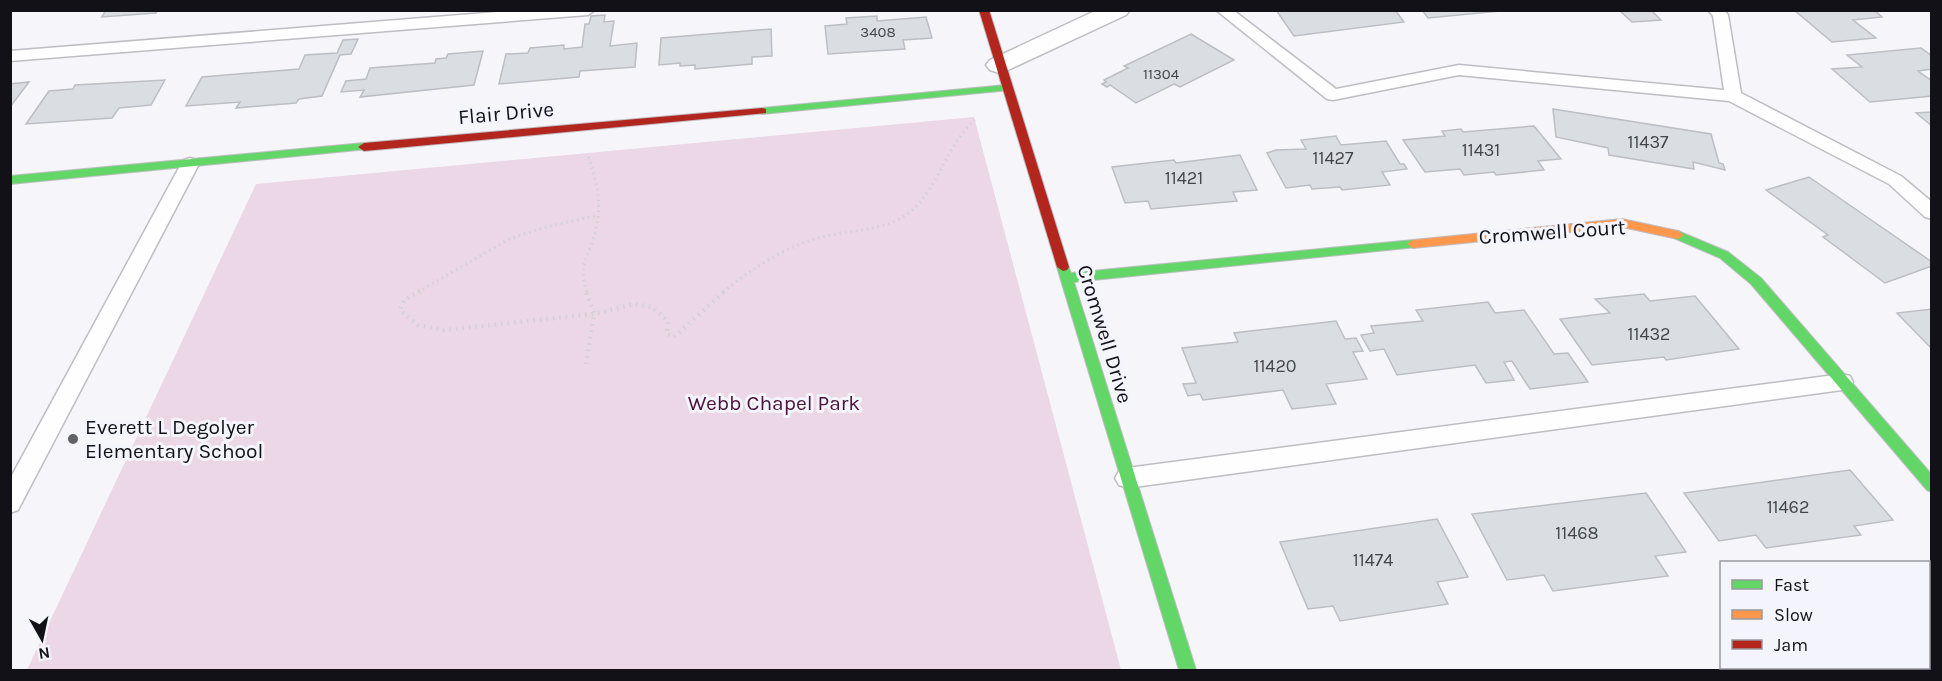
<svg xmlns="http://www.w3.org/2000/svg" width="1942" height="681" viewBox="0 0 1942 681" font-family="Karla,sans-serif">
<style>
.green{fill:#ebd7e5}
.building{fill:#dadde2;stroke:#bcbec3;stroke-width:1.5}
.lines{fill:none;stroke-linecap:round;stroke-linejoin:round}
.lane-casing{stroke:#bebdc3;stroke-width:3}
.street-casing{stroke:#bebdc3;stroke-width:3}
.fast-casing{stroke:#bebdc3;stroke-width:2}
.slow-casing{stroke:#bebdc3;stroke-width:2}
.jam-casing{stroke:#bebdc3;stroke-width:2}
.path-far1{stroke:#d2d2d4;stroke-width:3;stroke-dasharray:1.5 4;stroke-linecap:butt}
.path{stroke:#d2d2d4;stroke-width:4.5;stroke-dasharray:1.5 5;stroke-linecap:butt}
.lane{fill:#fefefe;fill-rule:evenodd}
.street{fill:#fefefe;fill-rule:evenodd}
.fast{fill:#63d668;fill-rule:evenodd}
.slow{fill:#ff974d;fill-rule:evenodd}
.jam{fill:#b3261e;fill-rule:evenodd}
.poi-dot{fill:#616166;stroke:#f4f4fc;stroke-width:2}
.labels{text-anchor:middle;stroke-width:6;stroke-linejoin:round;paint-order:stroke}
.far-number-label{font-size:15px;fill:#44454b}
.number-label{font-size:18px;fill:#44454b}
.street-label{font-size:21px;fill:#111117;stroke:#f4f4fc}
.park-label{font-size:21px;fill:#4c113c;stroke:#f4f4fc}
.poi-label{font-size:21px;fill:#111117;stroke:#f4f4fc;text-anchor:start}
</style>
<rect width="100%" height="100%" fill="#f6f6fa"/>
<polygon class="green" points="974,117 1121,670 27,670 256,184"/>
<g class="building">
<polygon points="106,10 158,10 156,13 102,17"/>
<polygon points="1276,10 1395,10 1404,22 1294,36"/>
<polygon points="1422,10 1511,10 1428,18"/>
<polygon points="1619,10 1651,10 1661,20 1632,22"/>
<polygon points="1794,10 1874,10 1882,17 1853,20 1876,38 1832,42"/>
<polygon points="605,15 604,22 614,21 610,46 637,43 635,67 580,71 579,77 499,84 506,54 528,53 530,48 564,45 564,49 582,47 585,24 589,24 591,16"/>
<polygon points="877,16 877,21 926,17 932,38 903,40 905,49 828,54 825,26 847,24 846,18"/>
<polygon points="771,29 772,56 752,57 752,64 695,69 695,65 680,66 680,63 659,65 661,38"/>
<polygon points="1191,34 1234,60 1180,87 1174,84 1136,103 1110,85 1107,87 1102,84 1106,82 1104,80 1128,68 1124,66"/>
<polygon points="358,39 351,54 340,55 322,96 299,99 296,103 236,108 240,102 186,106 202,77 299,69 305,55 337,53 343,40"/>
<polygon points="1921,48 1932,56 1932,69 1918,71 1932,81 1932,96 1870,102 1832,69 1862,67 1847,55"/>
<polygon points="483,51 474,85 360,97 364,90 341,92 346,81 366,79 370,68 435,63 436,59 446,58 448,54"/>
<polygon points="165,80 151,105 119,108 112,118 26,124 49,91 73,89 75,85"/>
<polygon points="29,82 10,107 10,84"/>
<polygon points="1553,109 1711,134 1719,163 1723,164 1725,170 1693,162 1694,169 1609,155 1608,148 1556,137"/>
<polygon points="1932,112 1932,126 1916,113"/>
<polygon points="1534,126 1561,159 1538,161 1544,170 1496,175 1494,172 1464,175 1460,169 1425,172 1403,140 1445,136 1442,131 1461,129 1463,132"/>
<polygon points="1336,136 1341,145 1386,141 1400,164 1404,164 1407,169 1382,172 1390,185 1342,190 1340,187 1312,189 1310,185 1286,188 1267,153 1276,150 1306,149 1301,140"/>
<polygon points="1240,155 1257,190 1233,192 1237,201 1151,209 1148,201 1125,203 1112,167 1174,160 1176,163"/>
<polygon points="1809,177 1932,262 1932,266 1885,283 1823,237 1828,235 1766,190"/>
<polygon points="1644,294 1650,301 1695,296 1739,349 1666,360 1664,357 1592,365 1560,319 1610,313 1595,299"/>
<polygon points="1488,302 1495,313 1524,310 1554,354 1568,353 1588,382 1530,389 1512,361 1504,362 1514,380 1486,383 1475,365 1397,375 1384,349 1370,351 1361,335 1374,333 1371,326 1423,321 1416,310"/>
<polygon points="1932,309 1932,349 1897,313"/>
<polygon points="1336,321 1345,339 1356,338 1363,351 1353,352 1367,379 1326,384 1336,404 1292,409 1283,390 1203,400 1200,394 1188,396 1183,384 1196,383 1182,348 1238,342 1234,333"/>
<polygon points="1850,470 1893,520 1854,526 1861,535 1766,548 1756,535 1719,541 1684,493"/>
<polygon points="1646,493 1686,552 1655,556 1668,576 1553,591 1544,575 1507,580 1472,514"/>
<polygon points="1437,519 1468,577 1437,582 1448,604 1340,621 1333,606 1308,609 1280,542"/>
</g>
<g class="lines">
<defs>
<g id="lane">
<polygon points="524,10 595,10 588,15 10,61 10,51"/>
<polygon points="1216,10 1233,10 1336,89 1459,65 1724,90 1713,16 1708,10 1724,10 1728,15 1741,93 1901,176 1932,202 1932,219 1925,217 1889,184 1729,101 1459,75 1333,100 1327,99"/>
<polygon points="190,158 196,160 199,164 18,510 10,513 10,479 181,164 184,160"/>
<polygon points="1842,374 1850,376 1853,382 1850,388 1842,390 1127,488 1119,485 1115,478 1119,471 1127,468"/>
</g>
<g id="street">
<polygon points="1097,10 1130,10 1126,15 1008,70 999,73 990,70 986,65 990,60"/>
<polygon points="1928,633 1932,633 1932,670 1918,668 1928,668"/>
<polygon points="1792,668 1852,668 1851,670 1791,670"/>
</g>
<g id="fast">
<polygon points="1006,85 1011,88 1010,90 762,114 757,111 762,108"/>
<polygon points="364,143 368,145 368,149 10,184 10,176"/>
<polygon points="1678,231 1728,252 1761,278 1932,475 1932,492 1927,490 1751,284 1720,258 1674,238 1672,235 1674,232"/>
<polygon points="1413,240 1417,241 1419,244 1417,247 1074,282 1196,670 1179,670 1057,267 1063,263 1067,264 1071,273"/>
</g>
<polygon id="slow" points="1622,219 1678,231 1684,235 1678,239 1622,227 1413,248 1407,244 1413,240"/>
<g id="jam">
<polygon points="979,10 989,10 1069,267 1067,270 1063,271 1057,267"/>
<polygon points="762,108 766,109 766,113 364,151 358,147 364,143"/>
</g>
</defs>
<use href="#lane" class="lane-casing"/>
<use href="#street" class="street-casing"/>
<use href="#fast" class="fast-casing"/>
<use href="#slow" class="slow-casing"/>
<use href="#jam" class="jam-casing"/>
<g class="path-far1">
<polyline points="418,292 509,239 542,228 598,215"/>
<path d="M 587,292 C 577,261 590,257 596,229 C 602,203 597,181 588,156"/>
<path d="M 723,292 C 752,269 782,248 818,238 C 846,230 881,232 906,215 C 937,194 944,147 975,120"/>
</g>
<g class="path">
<polyline points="420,291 404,300 400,310 418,325 443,330 594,314 634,304 652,307 668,321 667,334 674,337 725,291"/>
<polyline points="586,364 594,314 586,291"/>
</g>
<use href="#lane" class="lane"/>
<use href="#street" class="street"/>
<use href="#fast" class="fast"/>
<use href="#slow" class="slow"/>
<use href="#jam" class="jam"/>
</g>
<circle class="poi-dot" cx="73" cy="439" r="6"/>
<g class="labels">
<g class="far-number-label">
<text x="878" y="37">3408</text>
<text x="1161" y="79">11304</text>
</g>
<g class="number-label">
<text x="1648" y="148">11437</text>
<text x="1481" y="156">11431</text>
<text x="1333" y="164">11427</text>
<text x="1184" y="184">11421</text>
<text x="1649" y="340">11432</text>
<text x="1275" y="372">11420</text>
<text x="1788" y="513">11462</text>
<text x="1577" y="539">11468</text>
<text x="1373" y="566">11474</text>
</g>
<g class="street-label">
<text transform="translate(506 113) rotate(-5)" y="7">Flair Drive</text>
<text transform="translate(1552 232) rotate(-4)" y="7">Cromwell Court</text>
<text transform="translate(1105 334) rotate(73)" y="7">Cromwell Drive</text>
</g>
<g class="park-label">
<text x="774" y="410">Webb Chapel Park</text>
</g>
<g class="poi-label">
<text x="85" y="434">Everett L Degolyer<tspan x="85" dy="24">Elementary School</tspan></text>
</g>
</g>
<rect width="1942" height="681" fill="none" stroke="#111117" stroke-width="24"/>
<rect x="1720" y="561" width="210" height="108" fill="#f4f4fc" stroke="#9999a0" stroke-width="1.5"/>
<rect x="1732" y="580" width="30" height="9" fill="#63d668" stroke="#9999a0" stroke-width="1.5"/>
<text x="1774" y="591" font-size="18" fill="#111117">Fast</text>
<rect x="1732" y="610" width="30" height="9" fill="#ff974d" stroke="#9999a0" stroke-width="1.5"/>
<text x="1774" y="621" font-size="18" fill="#111117">Slow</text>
<rect x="1732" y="640" width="30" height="9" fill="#b3261e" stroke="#9999a0" stroke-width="1.5"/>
<text x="1774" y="651" font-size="18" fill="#111117">Jam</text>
<g transform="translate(42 639) rotate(171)" stroke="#f4f4fc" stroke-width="4.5" paint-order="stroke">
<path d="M0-4.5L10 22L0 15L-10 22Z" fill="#111117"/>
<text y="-9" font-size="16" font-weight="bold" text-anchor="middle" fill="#111117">N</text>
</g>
</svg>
